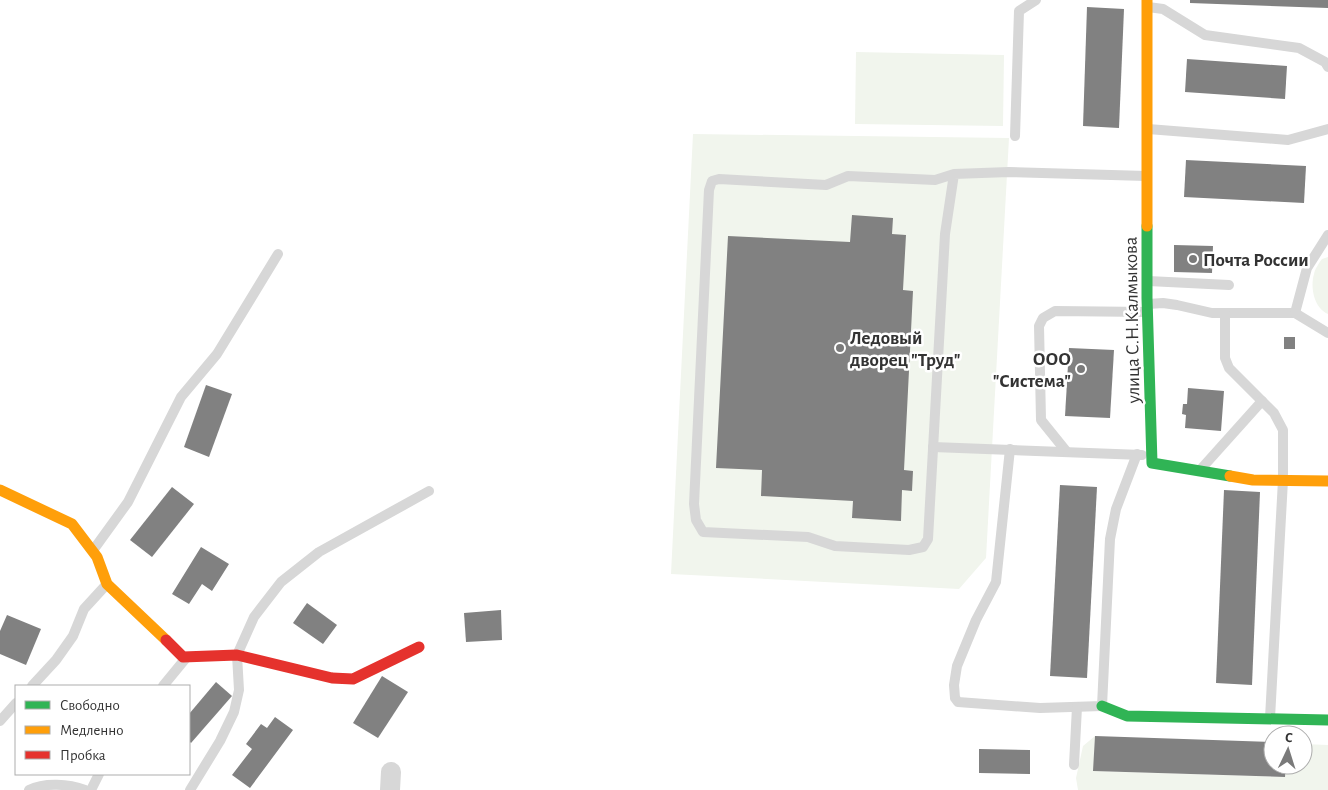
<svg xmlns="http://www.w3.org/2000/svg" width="1328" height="790" viewBox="0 0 1328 790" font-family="'Alegreya Sans',sans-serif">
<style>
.green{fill:#f1f5ed}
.building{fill:#818181}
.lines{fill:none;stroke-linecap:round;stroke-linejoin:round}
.lane{stroke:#d7d7d7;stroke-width:10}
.street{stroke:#d7d7d7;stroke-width:20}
.fast{stroke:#30b455;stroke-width:11}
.slow{stroke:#ff9f0a;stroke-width:11}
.jam{stroke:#e5322d;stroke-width:11}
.poi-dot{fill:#7a7a7a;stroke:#fff;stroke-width:2}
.labels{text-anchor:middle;stroke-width:5;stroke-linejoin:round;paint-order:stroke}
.poi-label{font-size:19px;font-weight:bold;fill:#333;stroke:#fff;text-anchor:start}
.street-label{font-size:19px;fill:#333;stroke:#fff}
</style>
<rect width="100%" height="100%" fill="#fff"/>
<g class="green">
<polygon points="856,52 1004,55 1003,126 855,124"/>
<polygon points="693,134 1009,138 986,558 959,589 671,574"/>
<path d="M 1328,257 L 1328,314 C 1314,308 1310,287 1314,274 C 1315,269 1319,263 1322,259 Z"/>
<polygon points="1095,736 1094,771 1285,777 1286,765 1303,765 1303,744 1328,745 1328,790 1078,790 1076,778 1083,746"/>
</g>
<g class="building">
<polygon points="1190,0 1328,0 1328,8 1190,3"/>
<polygon points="1087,7 1124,9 1119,128 1083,126"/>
<polygon points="1187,59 1287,66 1285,99 1185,92"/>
<polygon points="1186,160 1306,166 1304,203 1184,197"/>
<polygon points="852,215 893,218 892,234 906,235 903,290 913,291 904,470 913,471 912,491 902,490 901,521 852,518 853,501 761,496 762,470 716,468 728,236 850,242"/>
<polygon points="1174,245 1213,246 1212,273 1174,272"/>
<rect x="1284" y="337" width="11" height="12"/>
<polygon points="1069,348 1114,350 1110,418 1065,416"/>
<polygon points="206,385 232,394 209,457 184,447"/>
<polygon points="1188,388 1224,391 1221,431 1185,428 1186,415 1182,414 1183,404 1187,404"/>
<polygon points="1060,485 1097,487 1087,678 1050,676"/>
<polygon points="172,487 194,504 152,557 130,540"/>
<polygon points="1224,490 1260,492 1252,685 1216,683"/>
<polygon points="201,547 229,564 212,591 202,584 189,604 172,594"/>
<polygon points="307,603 337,625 323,644 293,623"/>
<polygon points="501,610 502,640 466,642 464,613"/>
<polygon points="7,615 41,629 26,665 0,654 0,631"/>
<polygon points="382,676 408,692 378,738 353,723"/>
<polygon points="216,682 232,696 191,743 189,741 189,714"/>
<polygon points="275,717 293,730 250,788 232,775 252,749 246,744 261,724 267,728"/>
<polygon points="1095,736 1273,742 1273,765 1286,765 1285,777 1093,771"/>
<polygon points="979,749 1030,750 1030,774 979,773"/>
</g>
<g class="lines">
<g class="lane">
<polyline points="1148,7 1163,9 1205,35 1299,48 1325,62 1328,67"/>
<polyline points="1148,129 1288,140 1328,129"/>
<polyline points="1015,136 1019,11 1036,0"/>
<polyline points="954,174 945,234 928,539 923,547 909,550 835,546 808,537 703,532 696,520 694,504 709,190 712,181 719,179 826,185 848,176 935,180 954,174 1009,172 1146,176"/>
<polyline points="1148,281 1229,285"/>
<polyline points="1148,304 1163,303 1177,305 1212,313 1295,313 1328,333"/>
<polyline points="1295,313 1307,268 1328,235"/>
<polyline points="1225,314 1225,358 1229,368 1274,413 1283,430 1283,480 1270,718"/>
<polyline points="933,447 1142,455"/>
<polyline points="1010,449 996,582 976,620 957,666 954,685 955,698 958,702 1040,708 1102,706 1110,539 1116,509 1137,454"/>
<polyline points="1066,451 1041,420 1039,326 1043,318 1055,311 1147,312"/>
<polyline points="1201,469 1262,401"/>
<polyline points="94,549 128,502 181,397 217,354 278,254"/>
<polyline points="32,686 56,660 73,636 84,609 106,585"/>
<polyline points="163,686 186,658"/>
<polyline points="0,721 16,703"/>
<polyline points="1074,765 1077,707"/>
<path d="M 29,790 C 45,782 69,784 85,790"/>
<polyline points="91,790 99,774"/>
<polyline points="190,790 220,741 234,712 239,690 237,655 254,617 281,582 319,552 429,491"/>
</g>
<polyline class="street" points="390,790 391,772"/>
<g class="fast">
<polyline points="1147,226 1147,298 1152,463 1230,476"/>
<polyline points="1102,706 1127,716 1328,720"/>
</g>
<g class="slow">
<polyline points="1147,0 1147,226"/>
<polyline points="1230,476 1253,480 1328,481"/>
<polyline points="0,490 72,524 97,557 107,584 166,640"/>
</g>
<polyline class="jam" points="166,640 183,657 237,655 332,678 353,679 419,647"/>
</g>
<g class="poi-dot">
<circle cx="1193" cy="259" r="5"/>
<circle cx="840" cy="348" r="5"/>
<circle cx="1081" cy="369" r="5"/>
</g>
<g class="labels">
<g class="poi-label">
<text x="1203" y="266">Почта России</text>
<text x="850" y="344">Ледовый<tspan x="850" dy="22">дворец "Труд"</tspan></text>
<text x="1071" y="365" text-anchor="end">ООО<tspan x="1071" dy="22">"Система"</tspan></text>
</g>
<g class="street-label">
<text transform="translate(1131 320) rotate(-91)" y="7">улица С.Н.Калмыкова</text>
</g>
</g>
<rect x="15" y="685" width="175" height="90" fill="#ffffff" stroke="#adadad"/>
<rect x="25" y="701" width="25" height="8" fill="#30b455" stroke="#adadad"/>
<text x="60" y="710" font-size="15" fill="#333333">Свободно</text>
<rect x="25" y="726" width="25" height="8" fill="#ff9f0a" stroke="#adadad"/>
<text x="60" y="735" font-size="15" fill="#333333">Медленно</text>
<rect x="25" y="751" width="25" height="8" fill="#e5322d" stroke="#adadad"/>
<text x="60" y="760" font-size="15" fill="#333333">Пробка</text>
<g transform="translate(1288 750) rotate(4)"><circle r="24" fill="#ffffff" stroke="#adadad"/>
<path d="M0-4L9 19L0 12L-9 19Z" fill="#7a7a7a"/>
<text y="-8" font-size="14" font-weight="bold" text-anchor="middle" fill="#333333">С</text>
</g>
</svg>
